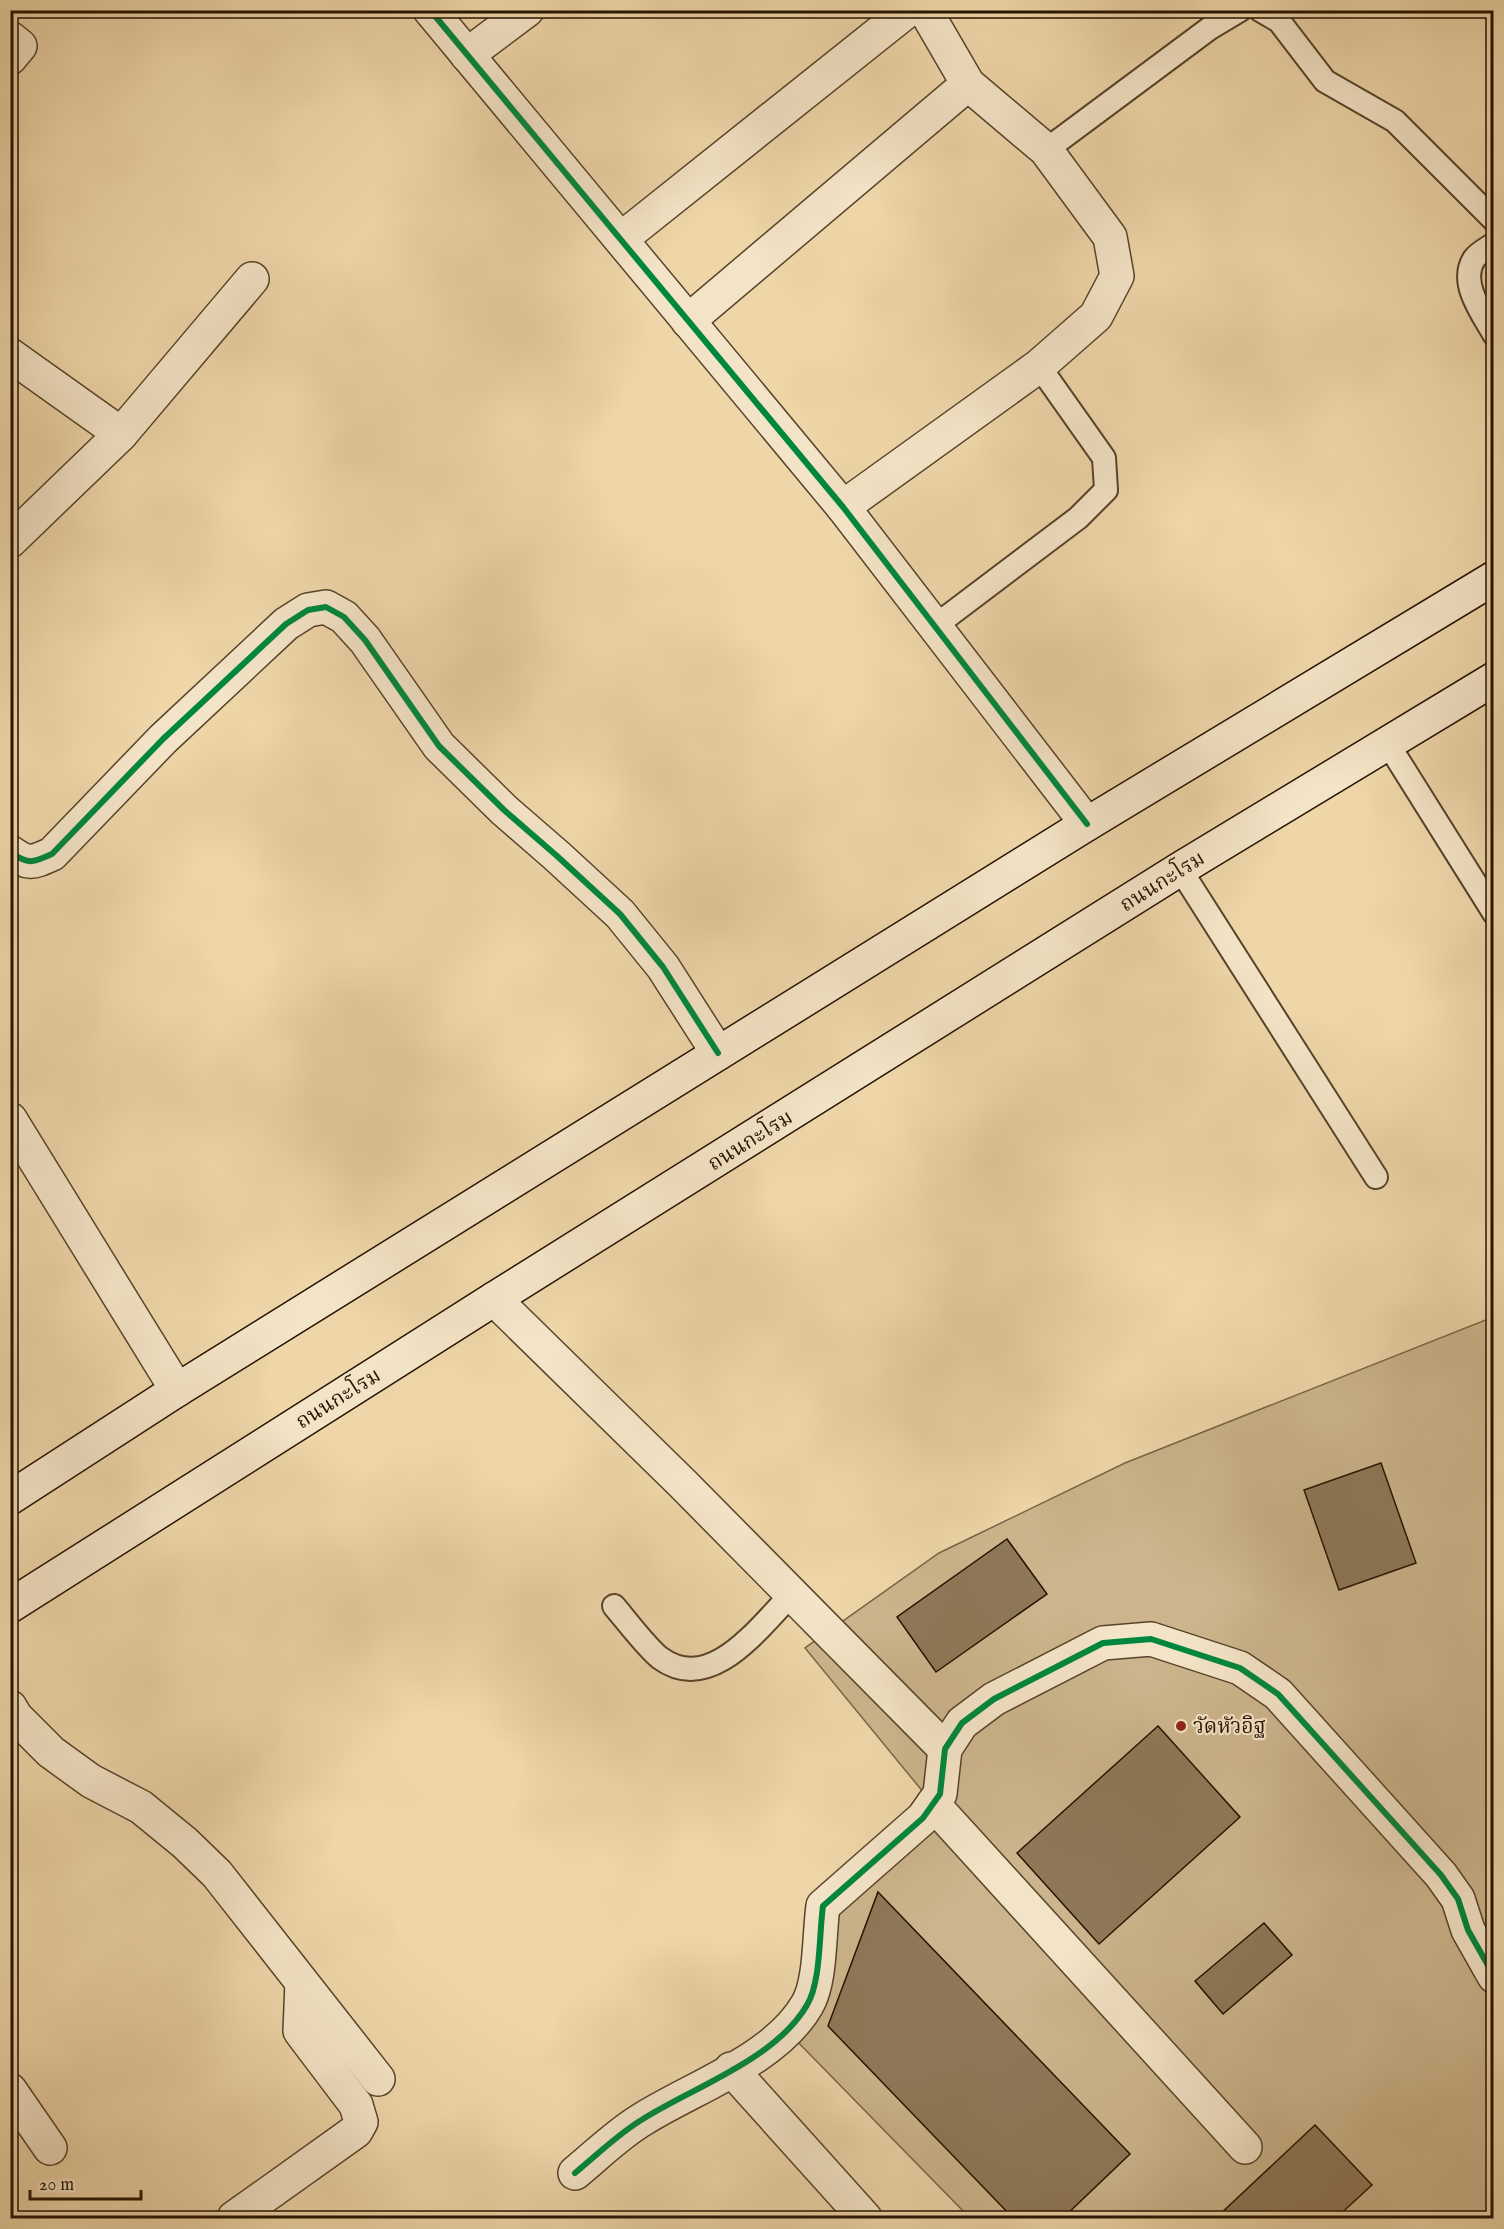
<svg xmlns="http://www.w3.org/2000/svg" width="1504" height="2229" viewBox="0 0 1504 2229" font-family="'IM FELL English','Noto Serif Thai',serif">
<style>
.green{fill:#ccb58c;stroke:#786446;stroke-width:1.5}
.building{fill:#8e7858;stroke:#251200;stroke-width:1.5}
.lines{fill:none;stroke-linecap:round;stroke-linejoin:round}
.lane-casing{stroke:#57432a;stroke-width:26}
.street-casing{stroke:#57432a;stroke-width:36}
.secondary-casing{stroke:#251200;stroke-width:36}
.lane{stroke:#f4e4c7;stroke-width:22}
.street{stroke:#f4e4c7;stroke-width:33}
.secondary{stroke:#f4e4c7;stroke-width:33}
.cycleway-casing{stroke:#f4e4c7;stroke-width:10}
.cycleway{stroke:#00873e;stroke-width:6}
.poi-dot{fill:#8f2418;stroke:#f4e4c7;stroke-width:2}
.labels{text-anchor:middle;stroke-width:4.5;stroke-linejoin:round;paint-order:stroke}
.street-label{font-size:21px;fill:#251200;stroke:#f4e4c7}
.poi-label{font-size:21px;fill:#251200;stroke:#f4e4c7;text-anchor:start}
</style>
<rect width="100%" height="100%" fill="#eed6a9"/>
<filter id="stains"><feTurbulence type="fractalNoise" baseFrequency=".00333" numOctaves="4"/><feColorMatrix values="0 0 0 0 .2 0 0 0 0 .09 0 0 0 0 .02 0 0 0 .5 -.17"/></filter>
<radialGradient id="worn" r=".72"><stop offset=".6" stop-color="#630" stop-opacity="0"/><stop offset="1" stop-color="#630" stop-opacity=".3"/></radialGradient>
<polygon class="green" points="1493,1317 1493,2218 970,2218 787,2031 836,1893 933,1804 805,1648 939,1553 1125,1463"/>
<g class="building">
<polygon points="1381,1463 1416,1563 1339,1590 1304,1490"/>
<polygon points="1007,1539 1047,1594 936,1672 897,1617"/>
<polygon points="1158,1726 1240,1817 1099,1944 1017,1853"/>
<polygon points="878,1892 1130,2154 1063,2218 1013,2218 828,2026"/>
<polygon points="1494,1915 1494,1931 1486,1920"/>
<polygon points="1264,1923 1292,1955 1223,2014 1195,1981"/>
<polygon points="1315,2125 1372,2185 1336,2218 1216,2218"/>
</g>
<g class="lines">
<defs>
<g id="lane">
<polyline points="1260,10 1279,21 1325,81 1395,121 1494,220"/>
<polyline points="1046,150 1210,28 1240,10"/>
<path d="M 1494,244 C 1488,248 1478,253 1474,259 C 1459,283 1482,313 1494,334"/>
<polyline points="935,626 1078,518 1106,490 1104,458 1039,366"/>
<polyline points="1388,744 1494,913"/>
<polyline points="1180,869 1376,1177"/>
<path d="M 614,1606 C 626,1620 647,1648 660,1658 C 711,1695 758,1628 791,1595"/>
</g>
<g id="street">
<polyline points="430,10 843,507 1087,824"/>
<polyline points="10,38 20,46 10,58"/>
<polyline points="467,55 527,10"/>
<polyline points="621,239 908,10"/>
<polyline points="688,321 968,84"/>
<polyline points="10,355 121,434 252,279"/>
<polyline points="843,507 1039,366 1096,316 1117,276 1110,237 1046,150 968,84 925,10"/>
<polyline points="10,541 121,434"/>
<path d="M 10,852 C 29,865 32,863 52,854 L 163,739 L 286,624 L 308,610 L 326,607 L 344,617 L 365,640 L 439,746 L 504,810 L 557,856 L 620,914 L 663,967 L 718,1053"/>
<polyline points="10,1119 177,1390"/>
<polyline points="494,1299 682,1483 945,1749"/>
<polyline points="10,1707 16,1717 51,1752 91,1781 141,1807 185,1843 217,1874 378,2079"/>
<polyline points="933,1804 1245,2147"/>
<polyline points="731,2069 865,2218"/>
<polyline points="10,2090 50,2148"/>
<path d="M 575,2173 C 597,2155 619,2133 643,2119 C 694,2087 776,2059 807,2005 C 821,1982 819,1934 823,1906 L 923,1818 L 940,1794 L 945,1749 L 962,1723 L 994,1699 L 1103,1643 L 1151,1639 L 1240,1668 L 1278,1694 L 1441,1875 L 1458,1899 L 1468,1930 L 1494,1976"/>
<polyline points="234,2218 356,2131 361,2122 356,2105 300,2031 302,1983"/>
</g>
<g id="secondary">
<polyline points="10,1498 177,1390 1087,824 1494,578"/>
<polyline points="10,1606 494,1299 1180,869 1494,679"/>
</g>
</defs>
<use href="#lane" class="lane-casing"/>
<use href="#street" class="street-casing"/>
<use href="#secondary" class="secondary-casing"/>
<use href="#lane" class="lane"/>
<use href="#street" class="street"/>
<use href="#secondary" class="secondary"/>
<defs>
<g id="cycleway">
<polyline points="430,10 843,507 1087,824"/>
<path d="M 10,852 C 29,865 32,863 52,854 L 163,739 L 286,624 L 308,610 L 326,607 L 344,617 L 365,640 L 439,746 L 504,810 L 557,856 L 620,914 L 663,967 L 718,1053"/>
<path d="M 575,2173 C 597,2155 619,2133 643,2119 C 694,2087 776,2059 807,2005 C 821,1982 819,1934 823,1906 L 923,1818 L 940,1794 L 945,1749 L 962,1723 L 994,1699 L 1103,1643 L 1151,1639 L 1240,1668 L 1278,1694 L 1441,1875 L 1458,1899 L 1468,1930 L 1494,1976"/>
</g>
</defs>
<use href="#cycleway" class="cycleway-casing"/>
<use href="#cycleway" class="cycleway"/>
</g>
<circle class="poi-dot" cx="1181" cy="1726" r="6"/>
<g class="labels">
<g class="street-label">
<text transform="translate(1162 881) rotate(-32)" y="7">ถนนกะโรม</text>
<text transform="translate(750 1140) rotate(-32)" y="7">ถนนกะโรม</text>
<text transform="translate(338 1398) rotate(-32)" y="7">ถนนกะโรม</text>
</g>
<g class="poi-label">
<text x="1193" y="1733">วัดหัวอิฐ</text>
</g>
</g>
<rect width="1504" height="2229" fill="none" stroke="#eed6a9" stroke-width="36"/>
<rect x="12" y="12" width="1480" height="2205" fill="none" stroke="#251200" stroke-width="3"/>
<rect x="18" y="18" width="1468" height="2193" fill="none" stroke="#251200" stroke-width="1.5"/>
<path d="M30 2190v9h111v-9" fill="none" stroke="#251200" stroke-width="3"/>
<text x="39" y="2190" font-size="18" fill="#251200" stroke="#f4e4c7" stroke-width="4.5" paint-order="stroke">20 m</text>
<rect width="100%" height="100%" filter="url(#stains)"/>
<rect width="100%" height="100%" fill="url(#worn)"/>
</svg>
